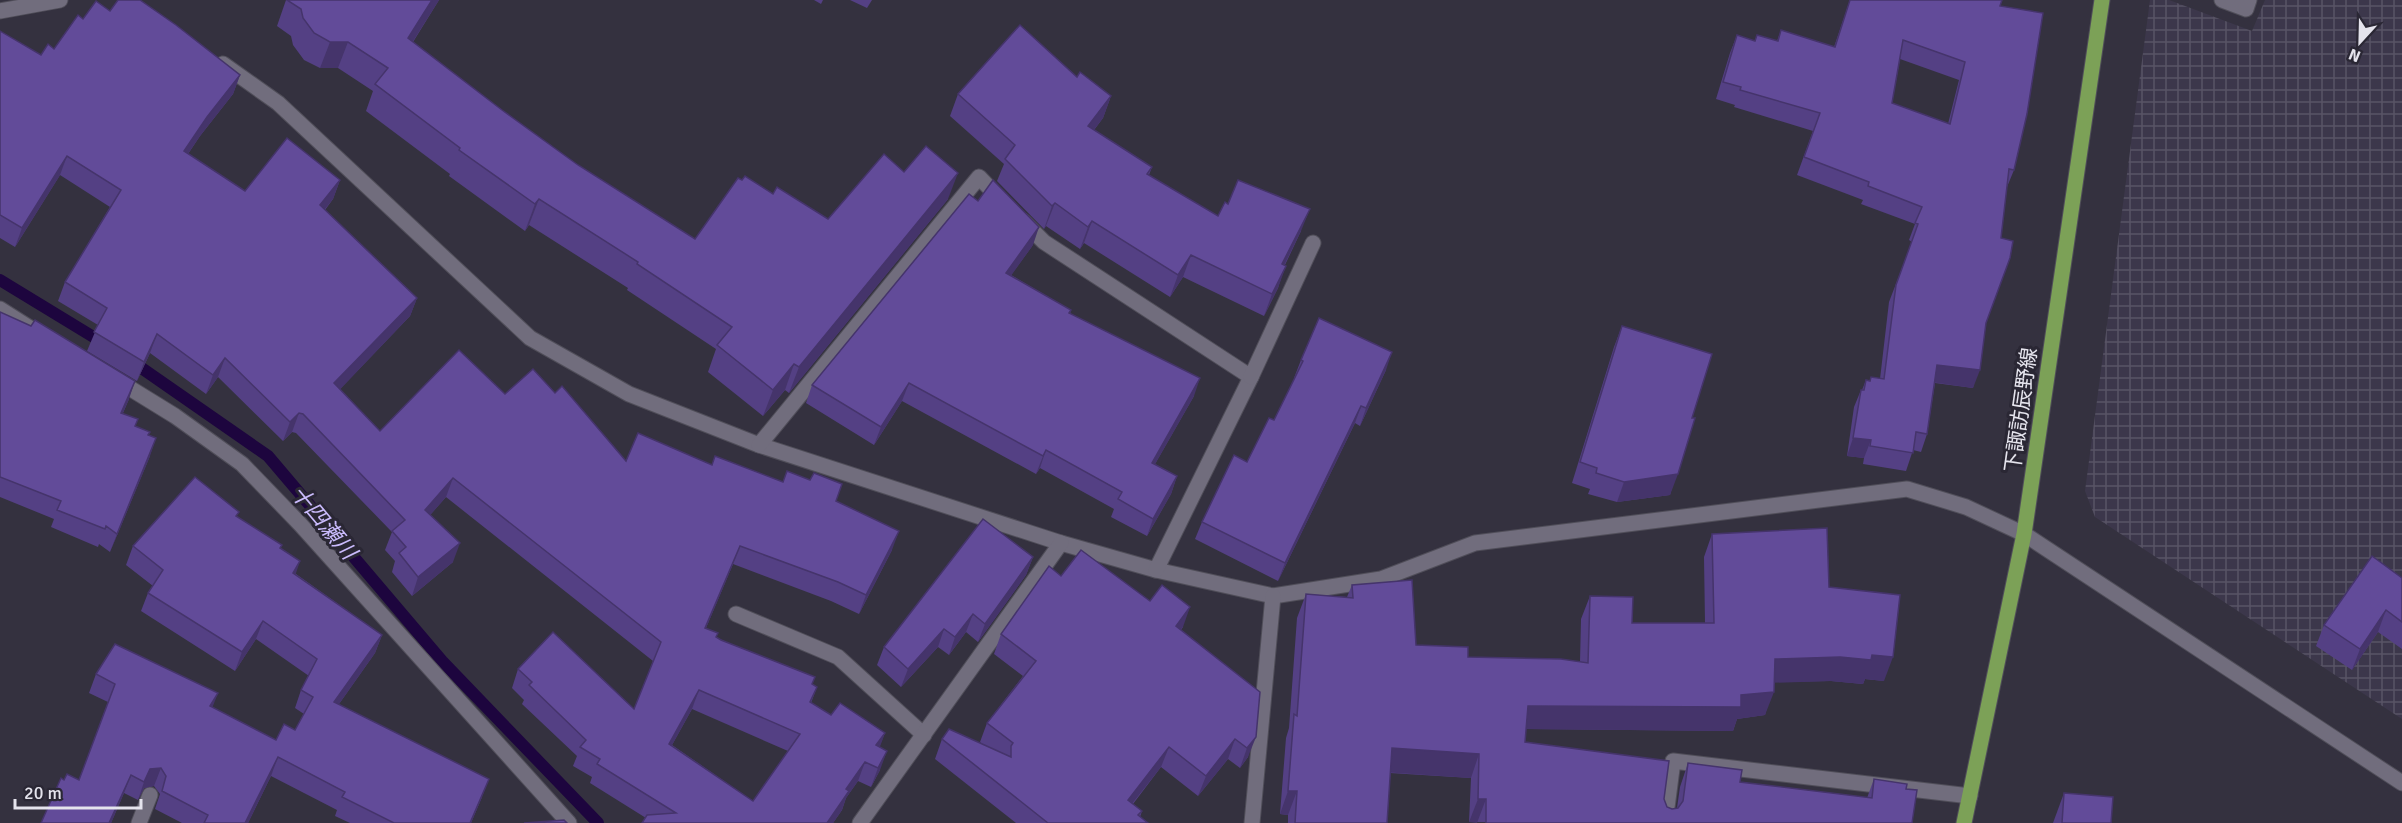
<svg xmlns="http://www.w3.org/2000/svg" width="2402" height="823" viewBox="0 0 2402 823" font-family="Signika,'Noto Sans JP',sans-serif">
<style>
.industrial{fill:url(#industrial-grid)}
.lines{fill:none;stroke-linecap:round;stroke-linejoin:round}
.stream{stroke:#1d053e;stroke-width:12}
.minor-casing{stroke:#504e59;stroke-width:17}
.major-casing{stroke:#504e59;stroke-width:17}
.minor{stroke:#716d7d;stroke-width:15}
.major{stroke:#7ca157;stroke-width:15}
.wall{fill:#544084;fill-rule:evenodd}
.shaded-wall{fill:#45346b}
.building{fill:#624b99;stroke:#45346b;stroke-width:1.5;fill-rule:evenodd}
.labels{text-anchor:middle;stroke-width:6;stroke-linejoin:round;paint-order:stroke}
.street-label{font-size:21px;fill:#e5e4ed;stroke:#2a2734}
.water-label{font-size:22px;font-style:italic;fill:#cabbfc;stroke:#2a2734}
</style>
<defs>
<pattern id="industrial-grid" width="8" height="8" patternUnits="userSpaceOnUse" patternTransform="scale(1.5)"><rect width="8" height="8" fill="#3c374b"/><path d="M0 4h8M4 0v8" fill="none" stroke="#585465"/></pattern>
</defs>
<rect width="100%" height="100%" fill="#34313f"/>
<polygon class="industrial" points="2150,0 2169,0 2252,31 2265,0 2402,0 2402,719 2095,517 2085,491"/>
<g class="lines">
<g class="stream">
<polyline points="0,280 105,344"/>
<polyline points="130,360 268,456 442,661 598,823"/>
</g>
<defs>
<g id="minor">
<polyline points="2222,0 2246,9 2249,0"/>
<polyline points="0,11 60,0"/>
<polyline points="223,64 278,103 530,338 629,394 759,445 1061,543 1156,570 1273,596 1381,579 1475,543 1907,489 1966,507 2024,534 2402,783"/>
<polyline points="1023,221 1044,242 1251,377 1156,570"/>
<polyline points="0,309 33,330"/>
<polyline points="1251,377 1313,243"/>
<polyline points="115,379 175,416 242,464 300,524 569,823"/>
<polyline points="759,445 979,177 1001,200"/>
<polyline points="736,614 838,657 924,735"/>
<polyline points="139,823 150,795"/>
<polyline points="860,823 1061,543"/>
<polyline points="1252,823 1273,596"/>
<polyline points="1665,823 1673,761 1970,796"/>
</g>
<polyline id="major" points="1964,823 2024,534 2102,0"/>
</defs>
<use href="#minor" class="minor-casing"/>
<use href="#major" class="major-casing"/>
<use href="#minor" class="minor"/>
<use href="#major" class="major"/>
</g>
<g class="wall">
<polygon points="286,0 439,0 413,42 502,110 578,165 695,239 773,194 828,219 904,172 948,199 789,393 785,390 763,416 708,372 716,349 627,290 628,288 529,225 525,231 449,176 450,174 366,111 373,91 338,68 320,68 304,60 293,45 291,36 277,26"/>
<polygon points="814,0 823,0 821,4"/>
<polygon points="850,0 872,0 867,8"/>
<path d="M 1850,0 L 2002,0 L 2000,6 L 2014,170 L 2007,187 L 1986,324 L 1973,388 L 1935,383 L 1927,434 L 1921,452 L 1913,450 L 1906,471 L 1863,464 L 1864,458 L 1847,456 L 1854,407 L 1861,390 L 1862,390 L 1866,380 L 1870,381 L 1880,379 L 1889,302 L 1912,242 L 1909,240 L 1915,224 L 1861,204 L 1863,200 L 1797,175 L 1813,131 L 1734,107 L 1735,105 L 1716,99 L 1730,53 L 1737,35 L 1755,41 L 1777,41 L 1781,30 L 1834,47 ZM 1900,59 L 1959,80 L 1948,124 L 1892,103 Z"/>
<path d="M 110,11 L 240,75 L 233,94 L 200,136 L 188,154 L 245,191 L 340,180 L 333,199 L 325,210 L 417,298 L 410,316 L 340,389 L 380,431 L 505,394 L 555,393 L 626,461 L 712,465 L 783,482 L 837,501 L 892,550 L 859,614 L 831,601 L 733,564 L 706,628 L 716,637 L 812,684 L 817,687 L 811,703 L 831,715 L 885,733 L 879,747 L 880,770 L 871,787 L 858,781 L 846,798 L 842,810 L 833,823 L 642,823 L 646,818 L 590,783 L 592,777 L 573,766 L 577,756 L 522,704 L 524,700 L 512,688 L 518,669 L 634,709 L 653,661 L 446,497 L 430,515 L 453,562 L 412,596 L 392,572 L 395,561 L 385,550 L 392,532 L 296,433 L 292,432 L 283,441 L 218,377 L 206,394 L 150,353 L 137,381 L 87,351 L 98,325 L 58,301 L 65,282 L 110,207 L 60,175 L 15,247 L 0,238 L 0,31 L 41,55 L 54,49 L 83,19 ZM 692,709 L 788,751 L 753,801 L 672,745 Z"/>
<polygon points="1077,77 1111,96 1103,118 1094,130 1152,167 1149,175 1218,216 1228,204 1301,231 1285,265 1278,288 1264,316 1183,277 1170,297 1084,243 1080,249 1046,226 1044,229 997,181 1004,164 950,116 958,94"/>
<polygon points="1033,245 1011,275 1071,310 1070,314 1194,396 1155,464 1177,476 1171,494 1147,536 1111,517 1114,509 1040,468 1036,474 902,401 874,445 806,403 812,385"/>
<polygon points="0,312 129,399 123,413 135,426 148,435 150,456 110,552 99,544 98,547 51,527 54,519 0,497"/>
<polygon points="1622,326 1692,418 1670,495 1617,502 1588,494 1590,489 1572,483 1614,347"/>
<polygon points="1301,360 1386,370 1360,426 1355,423 1278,581 1195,539 1202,522 1247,462 1274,420 1295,378 1294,378"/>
<polygon points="237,517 281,548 296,574 382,635 375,653 339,704 482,797 471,823 350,823 335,816 337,810 271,776 248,823 182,823 155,809 160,794 154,786 144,788 138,800 124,793 111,823 41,823 64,780 79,780 108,702 89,693 96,674 212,707 276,740 295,730 304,714 295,708 301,690 309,676 256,639 235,671 141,611 148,593 153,586 126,565 133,546"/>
<polygon points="1712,534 1829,587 1884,681 1865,679 1863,684 1831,681 1774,682 1765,715 1737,719 1733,731 1526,729 1525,742 1664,799 1667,807 1672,809 1677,808 1680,787 1688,763 1740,782 1867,798 1874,779 1906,789 1912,823 1469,822 1471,778 1390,773 1387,823 1288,823 1288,815 1280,814 1286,738 1289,728 1297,618 1306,594 1347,597 1352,585 1416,645 1468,657 1580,662 1581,619 1590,596 1632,623 1705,623 1704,557"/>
<polygon points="1033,557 1026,575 978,642 966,632 949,655 938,647 901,687 877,665 884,647"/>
<polygon points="1061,576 1183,627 1181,630 1260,692 1248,757 1240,768 1228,759 1198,796 1161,767 1133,804 1142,811 1140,817 1148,823 1016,823 935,759 942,739 982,744 980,742 987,723 1023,676 994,654 1001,634"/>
<polygon points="2402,578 2402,649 2378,632 2352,670 2316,646 2324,625"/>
<polygon points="2064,793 2111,823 2053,823"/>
</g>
<g class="shaded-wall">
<polygon points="432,0 439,0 398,65 408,38"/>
<polygon points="330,42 348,42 338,68 320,68"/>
<polygon points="240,75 233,94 200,136 177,170 184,151 207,117"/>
<polygon points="1111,96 1103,118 1080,148 1088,126"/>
<polygon points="67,156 60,175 15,247 22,228"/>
<polygon points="958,173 948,199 789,393 799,367"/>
<polygon points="340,180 333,199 313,224 320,205"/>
<polygon points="539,199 529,225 525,231 535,204"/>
<polygon points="1055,203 1046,226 1044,229 1052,206"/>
<polygon points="1310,209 1301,231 1274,286 1282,264"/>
<polygon points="1092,221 1084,243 1080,249 1088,227"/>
<polygon points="1039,227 1033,245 1000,291 1006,273"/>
<polygon points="1191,255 1183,277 1170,297 1178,275"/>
<polygon points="1286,266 1278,288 1264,316 1272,294"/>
<polygon points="417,298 410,316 328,402 334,383"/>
<polygon points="157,334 150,353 137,381 144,362"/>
<polygon points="1392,352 1386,370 1360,426 1366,408"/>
<polygon points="225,358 218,377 206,394 213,375"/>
<polygon points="794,364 785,390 763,416 773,390"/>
<polygon points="1937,365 1980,370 1973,388 1931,382"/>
<polygon points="1200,378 1194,396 1146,480 1152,463"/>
<polygon points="135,381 129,399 115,431 121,413"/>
<polygon points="909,383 902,401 874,445 881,427"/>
<polygon points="1361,406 1355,423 1278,581 1285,563"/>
<polygon points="299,413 292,432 283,441 290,422"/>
<polygon points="156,438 150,456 110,552 117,534"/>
<polygon points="1853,438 1871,440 1864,458 1847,456"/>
<polygon points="1046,450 1040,468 1036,474 1043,456"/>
<polygon points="1678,474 1670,495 1617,502 1624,482"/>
<polygon points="1177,476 1171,494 1147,536 1153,519"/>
<polygon points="453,478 446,497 418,529 425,510"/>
<polygon points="899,531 892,550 859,614 866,595"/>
<polygon points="460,543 453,562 412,596 418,577"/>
<polygon points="740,546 733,564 698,647 705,628"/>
<polygon points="1033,557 1026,575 978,642 985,624"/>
<polygon points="300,561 294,579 293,573"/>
<polygon points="1190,607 1183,627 1168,645 1176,626"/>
<polygon points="2386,610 2378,632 2352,670 2360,649"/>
<polygon points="973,614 966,632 949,655 955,637"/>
<polygon points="263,621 256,639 235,671 242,652"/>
<polygon points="944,629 938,647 901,687 908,669"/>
<polygon points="382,635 375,653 327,721 334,702"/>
<polygon points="1872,655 1893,657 1884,681 1865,679 1863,684 1831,681 1767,683 1775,659"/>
<polygon points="699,690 692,709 662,763 669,744"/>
<polygon points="1774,692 1765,715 1737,719 1733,731 1519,729 1528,706 1741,695"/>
<polygon points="218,693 211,711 210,706"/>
<polygon points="885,733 878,752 876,745"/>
<polygon points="1256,737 1248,757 1240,768 1247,748"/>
<polygon points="1235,739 1228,759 1198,796 1206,776"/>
<polygon points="1169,747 1161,767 1120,819 1128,800"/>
<polygon points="1392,748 1479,754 1471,778 1383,772"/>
<polygon points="887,751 880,770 871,787 878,768"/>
<polygon points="278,757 271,776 248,823 245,823"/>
<polygon points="865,762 858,781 846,798 842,810 833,823 827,823 846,789"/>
<polygon points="161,768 154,786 144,788 138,800 144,782 150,769"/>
<polygon points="131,775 124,793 111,823 109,823"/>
<polygon points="489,779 482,797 471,823 470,823"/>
<polygon points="1288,791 1297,791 1288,815 1280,814"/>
<polygon points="1478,799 1486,799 1477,823 1469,822"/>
</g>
<g class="building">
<path d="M 118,0 L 140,0 L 176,25 L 240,75 L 207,117 L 184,151 L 245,191 L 287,138 L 340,180 L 320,205 L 417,298 L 334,383 L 380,431 L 459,350 L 505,394 L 533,369 L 555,393 L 562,386 L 626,461 L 638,433 L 712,465 L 715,456 L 783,482 L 787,471 L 810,480 L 814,473 L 842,484 L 836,501 L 899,531 L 866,595 L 838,582 L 740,546 L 705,628 L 718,633 L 716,637 L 721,640 L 815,677 L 812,684 L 817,687 L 810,702 L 831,715 L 840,703 L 885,733 L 876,745 L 887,751 L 878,768 L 865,762 L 846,789 L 849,791 L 827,823 L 642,823 L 647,815 L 676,813 L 597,764 L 600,759 L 580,747 L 586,740 L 529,685 L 532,682 L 518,669 L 553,632 L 634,709 L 661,642 L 453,478 L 425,510 L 460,543 L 418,577 L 399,553 L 406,547 L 392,531 L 405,520 L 303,414 L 299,413 L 290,422 L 225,358 L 213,375 L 157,334 L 144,362 L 94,332 L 107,308 L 65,282 L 121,190 L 67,156 L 22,228 L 0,215 L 0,31 L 41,55 L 48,44 L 54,49 L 78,15 L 83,19 L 96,1 L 110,11 ZM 699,690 L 800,734 L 753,801 L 669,744 Z"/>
<polygon points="287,0 432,0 408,38 502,110 578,165 695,239 738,178 742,180 745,176 773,194 777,187 828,219 884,154 904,172 926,146 958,173 799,367 794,364 773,390 717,345 732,327 637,264 638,262 539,199 535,204 459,150 460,148 375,84 388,68 348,42 330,42 314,33 303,18 301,9"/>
<path d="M 1850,0 L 2002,0 L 2000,6 L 2043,13 L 2027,114 L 2014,170 L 2009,169 L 2001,238 L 2013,241 L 2010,258 L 1986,323 L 1980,370 L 1937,365 L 1927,434 L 1916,432 L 1913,453 L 1870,446 L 1871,440 L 1853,438 L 1861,390 L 1864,390 L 1866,380 L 1870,381 L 1871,377 L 1884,379 L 1896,285 L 1918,224 L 1915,223 L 1922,207 L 1868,186 L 1869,182 L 1804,157 L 1820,113 L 1740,90 L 1741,87 L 1723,82 L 1737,35 L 1755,41 L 1757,35 L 1778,41 L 1781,30 L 1835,47 ZM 1903,40 L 1965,62 L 1950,124 L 1892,103 Z"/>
<polygon points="1020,25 1077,77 1080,72 1111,96 1088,126 1152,167 1147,174 1218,216 1225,202 1228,204 1238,180 1310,209 1282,264 1286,266 1272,294 1191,255 1178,275 1092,221 1088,227 1055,203 1052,206 1005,159 1015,145 958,94"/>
<polygon points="993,180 1039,227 1006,273 1071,310 1069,313 1200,378 1152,463 1177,476 1153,519 1118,499 1122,492 1046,450 1043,456 909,383 881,427 812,385 969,194 978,201"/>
<polygon points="0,312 31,326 35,320 135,381 121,413 138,419 135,426 150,432 148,435 156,438 117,534 106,526 105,529 57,510 61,501 0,477"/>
<polygon points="1319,318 1392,352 1366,408 1361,406 1285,563 1202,522 1234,455 1247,462 1269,418 1274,420 1303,361 1301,360"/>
<polygon points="1622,326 1712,354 1692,418 1695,418 1678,474 1624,482 1596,473 1597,468 1580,462"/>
<polygon points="195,477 239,512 236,516 282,545 280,548 300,561 293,573 382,635 334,702 489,779 470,823 394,823 342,797 345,792 278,757 245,823 204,823 208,815 162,791 166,776 161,768 150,769 144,782 131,775 109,823 41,823 61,778 64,780 67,774 79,780 115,684 96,674 115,644 218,693 210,706 276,740 284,724 295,730 313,697 301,690 317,659 263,621 242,652 148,593 163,570 133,546"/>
<polygon points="983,519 1033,557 985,624 973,614 955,637 944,629 908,669 884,647"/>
<polygon points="1827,528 1829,587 1900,595 1893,657 1872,655 1871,660 1840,657 1775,659 1774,692 1741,695 1741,707 1528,706 1525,742 1669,761 1664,799 1667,807 1672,809 1678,808 1683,801 1688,763 1742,770 1740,782 1872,798 1874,779 1907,784 1906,789 1917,790 1912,823 1486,823 1486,799 1478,799 1479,754 1392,748 1387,823 1295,823 1297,791 1288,791 1294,714 1297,716 1306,594 1353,598 1352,585 1412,580 1416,645 1468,647 1468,657 1561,659 1588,663 1590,596 1633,597 1632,623 1714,623 1712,534"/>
<polygon points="1081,550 1150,601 1162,585 1190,607 1176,626 1260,692 1256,737 1247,748 1235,739 1206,776 1169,747 1128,800 1142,811 1138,815 1148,823 1048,823 942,739 949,729 1011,757 1011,746 1013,743 987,723 1036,661 1001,634 1049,566 1061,576"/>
<polygon points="2372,556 2402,578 2402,622 2386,610 2360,649 2324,625"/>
<polygon points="2064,793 2113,797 2111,823 2062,823"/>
<polygon points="564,820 567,823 524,823"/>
</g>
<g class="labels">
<g class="street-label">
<text transform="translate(2021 410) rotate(-82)" y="7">下諏訪辰野線</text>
</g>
<g class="water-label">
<text transform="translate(324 522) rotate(50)" y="8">十四瀬川</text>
</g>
</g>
<g transform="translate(2360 42) rotate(202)" stroke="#2a2734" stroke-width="4.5" paint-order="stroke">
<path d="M0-4.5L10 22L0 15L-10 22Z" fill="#e5e4ed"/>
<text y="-9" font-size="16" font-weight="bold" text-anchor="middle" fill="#e5e4ed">N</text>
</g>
<path d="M15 799v9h126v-9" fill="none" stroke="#e5e4ed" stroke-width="3"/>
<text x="24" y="799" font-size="18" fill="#e5e4ed" stroke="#2a2734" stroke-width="4.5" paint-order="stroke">20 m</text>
</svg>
